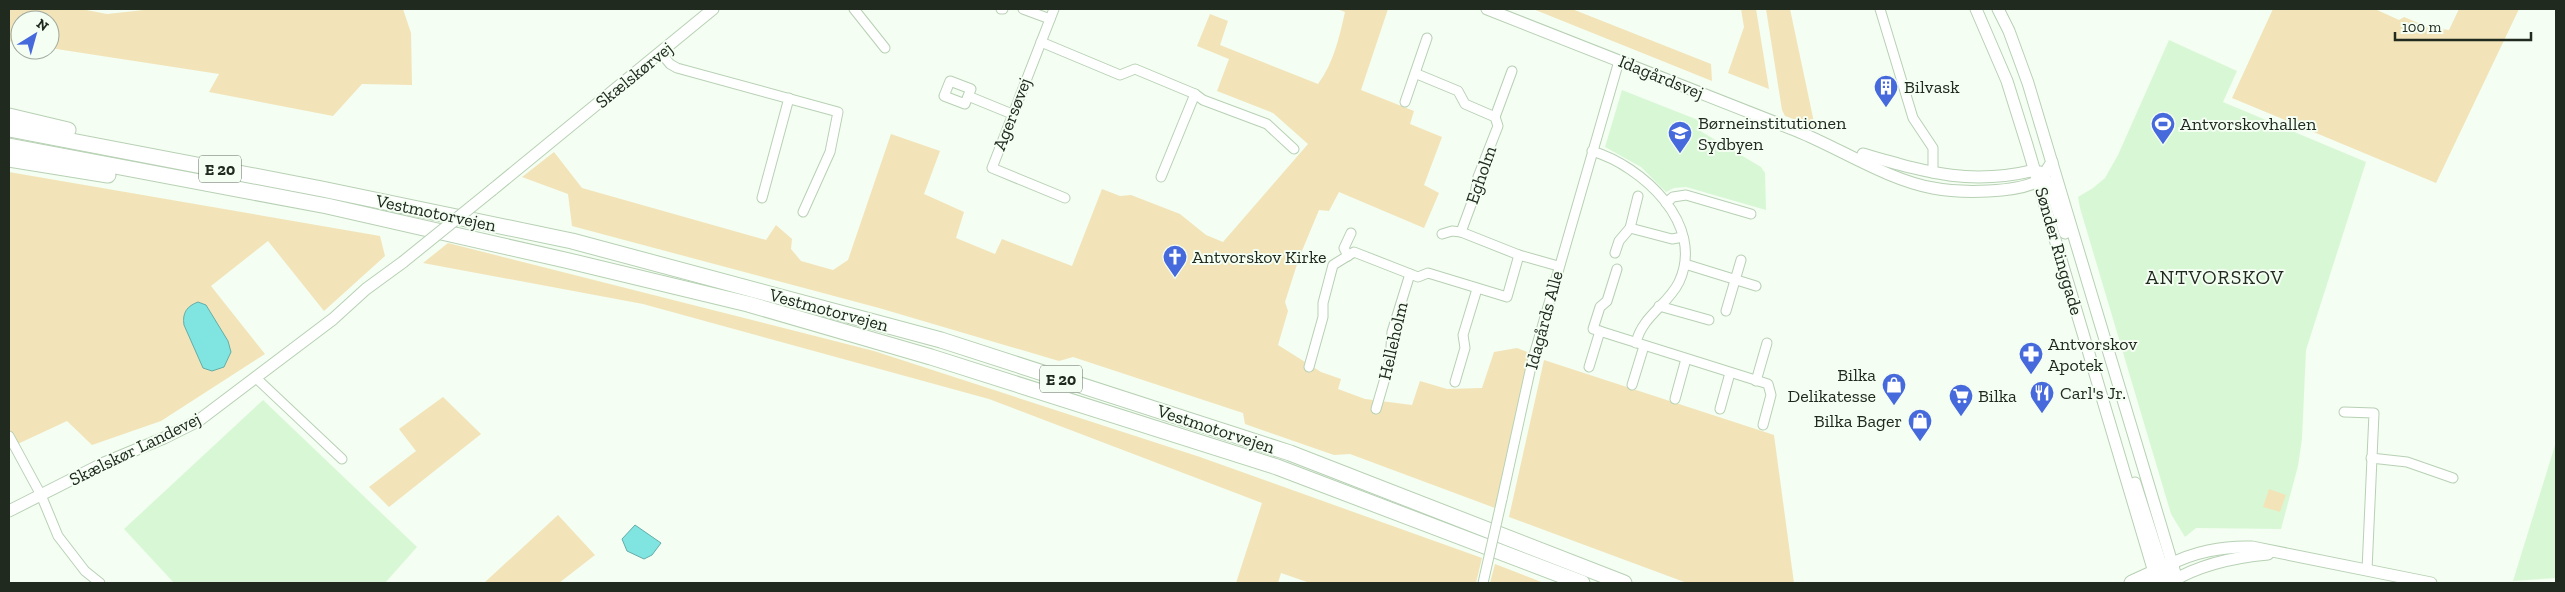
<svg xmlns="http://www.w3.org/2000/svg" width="2565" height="592" viewBox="0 0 2565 592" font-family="'Zilla Slab',serif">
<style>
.built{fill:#d8f8d5}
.green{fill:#f2e4b8}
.water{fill:#80e5e1;stroke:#63ada7}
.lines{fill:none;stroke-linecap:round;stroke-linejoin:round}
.street-casing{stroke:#b7d1b4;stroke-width:11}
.secondary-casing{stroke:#b7d1b4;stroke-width:13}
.highway-casing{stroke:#b7d1b4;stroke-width:17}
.street{stroke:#fff;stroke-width:9}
.secondary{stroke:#fff;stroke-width:11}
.highway{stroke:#fff;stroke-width:15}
.street-bridge-casing{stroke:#b7d1b4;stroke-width:11;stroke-linecap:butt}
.secondary-bridge-casing{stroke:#b7d1b4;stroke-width:13;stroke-linecap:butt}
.street-bridge{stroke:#fff;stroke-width:9}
.secondary-bridge{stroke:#fff;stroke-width:11}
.labels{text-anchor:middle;stroke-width:4;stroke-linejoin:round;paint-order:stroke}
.shield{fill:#f4fef2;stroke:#606a5e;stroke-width:1}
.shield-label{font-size:16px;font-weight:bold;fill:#202a1f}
.street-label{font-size:18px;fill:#202a1f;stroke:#f4fef2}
.poi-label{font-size:18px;fill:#202a1f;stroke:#f4fef2;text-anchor:start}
.quarter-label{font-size:20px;letter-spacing:1px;fill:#202a1f;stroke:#f4fef2}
</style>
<rect width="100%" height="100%" fill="#f4fef2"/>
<g class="built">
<polygon points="2169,40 2237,71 2223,102 2366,162 2306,350 2302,439 2298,466 2281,529 2196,528 2185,537 2171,514 2080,208 2078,197 2093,188 2105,178 2118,155"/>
<polygon points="1622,90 1698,120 1698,128 1702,132 1761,167 1765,173 1766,210 1686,187 1674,188 1666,192 1641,167 1605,147"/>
<polygon points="263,400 417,547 385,583 174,583 124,529"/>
<polygon points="2556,442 2556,578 2513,581"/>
</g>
<g class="green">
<polygon points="9,9 81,9 107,14 153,9 403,9 411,33 412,85 362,84 333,116 209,92 219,74 50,48 50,20 20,20 20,44 9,41"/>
<path d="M 1337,9 L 1388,9 L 1361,90 L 1414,111 L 1410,124 L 1442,137 L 1424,185 L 1439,193 L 1424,228 L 1339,192 L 1329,211 L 1319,210 L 1299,258 L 1285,302 L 1288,311 L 1278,345 L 1321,372 L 1341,379 L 1338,389 L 1365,399 L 1412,405 L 1420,381 L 1447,389 L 1482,388 L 1494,352 L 1517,348 L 1530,353 L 1495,508 L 1350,454 L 1334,455 L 1245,424 L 1243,413 L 1073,357 L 1059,361 L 879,308 L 572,226 L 568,194 L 522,177 L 554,152 L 582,188 L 766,240 L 776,225 L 792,239 L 791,249 L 801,261 L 833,270 L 848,260 L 891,134 L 940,151 L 924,194 L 964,212 L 956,238 L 995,254 L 1002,239 L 1072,266 L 1102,189 L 1120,196 L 1131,195 L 1180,214 L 1206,235 L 1223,242 L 1308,144 L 1273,113 L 1217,91 L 1229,59 L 1197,46 L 1210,14 L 1228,21 L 1220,45 L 1318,84 C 1334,62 1339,38 1345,12 Z"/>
<polygon points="1533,9 1572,9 1711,64 1712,81"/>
<polygon points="1741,9 1756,9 1769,89 1728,73 1744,27"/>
<polygon points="1766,9 1790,9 1815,127 1785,116 1782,110"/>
<polygon points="2273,9 2375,9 2399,20 2404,17 2428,27 2449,30 2459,9 2519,9 2436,183 2232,98"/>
<polygon points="9,172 380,236 385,256 324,311 268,241 211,286 265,354 161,421 92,445 67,421 9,448"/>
<polygon points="448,243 874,351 1200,457 1482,558 1476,583 1310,583 1281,573 1278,583 1236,583 1262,503 989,399 643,304 423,263"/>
<polygon points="1544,360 1774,435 1794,583 1687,583 1509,517"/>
<polygon points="443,397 481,434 389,507 369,487 416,451 399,429"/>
<polygon points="2269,489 2286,495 2280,512 2263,507"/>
<polygon points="558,515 595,555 559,583 484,583"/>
<polygon points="1495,564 1544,583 1490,583"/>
</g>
<g class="water">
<path d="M 198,302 L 206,305 L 228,341 L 231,352 L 224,367 L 212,371 L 203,368 L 184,325 C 182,313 187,306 198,302 Z"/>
<polygon points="635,525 661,543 652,555 644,559 627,551 622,539"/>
</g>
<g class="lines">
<defs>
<g id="street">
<polyline points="854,9 885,48"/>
<polyline points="1001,9 1003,9"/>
<polyline points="1023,9 1050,19"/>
<polyline points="1054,9 992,168 1065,198"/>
<polyline points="1880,9 1913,118 1933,148 1933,173"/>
<polyline points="1041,42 1120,75 1135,69 1195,94 1203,100 1267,124 1294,149"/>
<polyline points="661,53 670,64 677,68 838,112 830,152 803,212"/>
<polyline points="1417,74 1458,91 1465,104 1495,117 1498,126 1478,177 1475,194 1461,232"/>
<polyline points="968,96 965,104 944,96 950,81 971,89 968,96 1012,114"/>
<polyline points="1405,102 1427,38"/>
<polyline points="1495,117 1512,71"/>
<path d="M 1592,151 C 1642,166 1706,224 1679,282 C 1668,305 1642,316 1636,343"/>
<polyline points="1161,177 1195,94"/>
<polyline points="762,198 789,98"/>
<polyline points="1666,203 1673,197 1686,195 1751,214"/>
<polyline points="1630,228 1672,239 1683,237"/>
<polyline points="1442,234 1452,231 1461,232 1519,255 1558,266"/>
<polyline points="1615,253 1619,241 1630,228 1638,196"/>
<polyline points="1348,256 1344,248 1351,233"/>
<polyline points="1685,264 1756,286"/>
<polyline points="1617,269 1607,301 1600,307 1593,329 1768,384 1771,395 1763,425"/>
<polyline points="1659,306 1709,320"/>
<polyline points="1726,311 1741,260"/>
<polyline points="1309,367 1323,317 1323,303 1333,265 1354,252 1418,277 1428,273 1507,297 1519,255"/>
<polyline points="1589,367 1600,331"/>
<polyline points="255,377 342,459"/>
<polyline points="1756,381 1767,343"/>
<polyline points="1455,382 1465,348 1463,335 1477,289"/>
<polyline points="1632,385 1644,346"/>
<polyline points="1675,399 1686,359"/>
<polyline points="1376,409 1390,361 1392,332 1410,274"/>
<polyline points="1720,409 1730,373"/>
<polyline points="2344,412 2374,413 2367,570"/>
<polyline points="9,436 41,495 58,536 85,571 100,583"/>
<polyline points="2371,458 2407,462 2453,478"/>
<polyline points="1502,499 1532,362 1619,61"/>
</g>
<g id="secondary">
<path d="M 1487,9 C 1591,49 1694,90 1797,131 C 1841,149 1888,180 1933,188 C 1958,193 2020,194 2041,179 L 2052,162"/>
<polyline points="1976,9 2007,81 2027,145 2156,579"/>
<polyline points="1998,9 2009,31 2028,83 2178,583"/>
<path d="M 1863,154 C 1926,172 1969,186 2035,170"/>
<polyline points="2040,172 2050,185 2065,233"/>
<polyline points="492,190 713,9"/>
<polyline points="2135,483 2160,561 2168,574"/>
<polyline points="9,511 104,463 164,438 198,421 333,319 366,289 403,262"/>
<path d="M 2167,566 C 2192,552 2224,546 2252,547 L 2431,583"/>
<path d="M 2171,582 C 2199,565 2235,557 2268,554"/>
</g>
<g id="highway">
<polyline points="9,116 68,130"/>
<polyline points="9,129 322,189 572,241 941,340 1290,453 1624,583"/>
<polyline points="9,146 327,206 565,260 748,304 931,357 1277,467 1582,583"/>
<polyline points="9,159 108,175"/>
<polyline points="2156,581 2168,571 2172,564"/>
<polyline points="2132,583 2154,573 2163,576 2169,583"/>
</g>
</defs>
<use href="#street" class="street-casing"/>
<use href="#secondary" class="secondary-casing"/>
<use href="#highway" class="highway-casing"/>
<use href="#street" class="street"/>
<use href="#secondary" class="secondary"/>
<use href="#highway" class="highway"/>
<defs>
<polyline id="street-bridge" points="1483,583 1502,499"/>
<polyline id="secondary-bridge" points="403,262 492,190"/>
</defs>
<use href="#street-bridge" class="street-bridge-casing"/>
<use href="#secondary-bridge" class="secondary-bridge-casing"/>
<use href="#street-bridge" class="street-bridge"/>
<use href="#secondary-bridge" class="secondary-bridge"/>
</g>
<defs>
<symbol id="building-pin" viewBox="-11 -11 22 30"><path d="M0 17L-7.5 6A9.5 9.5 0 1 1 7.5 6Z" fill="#4669dc" stroke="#f4fef2"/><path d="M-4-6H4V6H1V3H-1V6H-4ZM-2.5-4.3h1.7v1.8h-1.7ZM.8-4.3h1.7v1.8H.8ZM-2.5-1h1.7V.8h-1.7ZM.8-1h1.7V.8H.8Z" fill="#fff"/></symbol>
<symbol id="stadium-pin" viewBox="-11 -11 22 30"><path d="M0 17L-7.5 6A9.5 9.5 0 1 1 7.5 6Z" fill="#4669dc" stroke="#f4fef2"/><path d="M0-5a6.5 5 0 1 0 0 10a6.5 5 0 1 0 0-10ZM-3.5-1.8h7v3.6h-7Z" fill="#fff"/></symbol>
<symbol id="school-pin" viewBox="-11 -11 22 30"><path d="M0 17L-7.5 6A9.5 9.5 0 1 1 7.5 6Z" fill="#4669dc" stroke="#f4fef2"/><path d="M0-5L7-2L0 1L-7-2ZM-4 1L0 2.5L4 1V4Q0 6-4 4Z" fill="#fff"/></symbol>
<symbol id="church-pin" viewBox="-11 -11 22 30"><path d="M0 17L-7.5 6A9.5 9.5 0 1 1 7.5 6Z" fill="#4669dc" stroke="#f4fef2"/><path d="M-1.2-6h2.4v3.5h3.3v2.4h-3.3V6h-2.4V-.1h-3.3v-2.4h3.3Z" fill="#fff"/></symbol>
<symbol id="pharmacy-pin" viewBox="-11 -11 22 30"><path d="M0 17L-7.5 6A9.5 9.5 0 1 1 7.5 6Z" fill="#4669dc" stroke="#f4fef2"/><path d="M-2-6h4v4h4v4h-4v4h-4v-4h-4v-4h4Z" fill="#fff"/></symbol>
<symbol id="shop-pin" viewBox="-11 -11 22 30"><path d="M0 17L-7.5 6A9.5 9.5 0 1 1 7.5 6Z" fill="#4669dc" stroke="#f4fef2"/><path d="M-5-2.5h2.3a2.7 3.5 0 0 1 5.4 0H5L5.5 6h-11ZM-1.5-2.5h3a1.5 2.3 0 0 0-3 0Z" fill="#fff"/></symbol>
<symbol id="restaurant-pin" viewBox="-11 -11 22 30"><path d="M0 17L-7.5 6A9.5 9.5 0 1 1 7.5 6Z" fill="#4669dc" stroke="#f4fef2"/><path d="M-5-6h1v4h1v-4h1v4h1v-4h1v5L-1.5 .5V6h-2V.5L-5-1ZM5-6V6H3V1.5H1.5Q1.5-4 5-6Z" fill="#fff"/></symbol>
<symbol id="supermarket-pin" viewBox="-11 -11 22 30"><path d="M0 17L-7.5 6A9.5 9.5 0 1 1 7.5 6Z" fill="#4669dc" stroke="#f4fef2"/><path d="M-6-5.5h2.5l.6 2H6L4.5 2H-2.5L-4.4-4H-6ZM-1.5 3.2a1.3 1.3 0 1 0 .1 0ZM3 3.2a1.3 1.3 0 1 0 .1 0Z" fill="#fff"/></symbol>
</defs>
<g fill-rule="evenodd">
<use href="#building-pin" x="1872" y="73" width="28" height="38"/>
<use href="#stadium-pin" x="2149" y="110" width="28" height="38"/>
<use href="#school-pin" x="1666" y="119" width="28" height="38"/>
<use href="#church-pin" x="1161" y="243" width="28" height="38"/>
<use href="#pharmacy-pin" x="2017" y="340" width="28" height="38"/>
<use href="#shop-pin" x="1880" y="371" width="28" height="38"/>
<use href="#restaurant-pin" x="2028" y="379" width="28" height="38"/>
<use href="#supermarket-pin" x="1947" y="382" width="28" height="38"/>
<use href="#shop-pin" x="1906" y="407" width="28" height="38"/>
</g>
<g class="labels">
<g class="shield">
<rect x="199" y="155.5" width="42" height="27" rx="4"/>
<rect x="1040" y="365.5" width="42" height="27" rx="4"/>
</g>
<g class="shield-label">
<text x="220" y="175">E 20</text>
<text x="1061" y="385">E 20</text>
</g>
<g class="street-label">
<text transform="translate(634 75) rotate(-39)" y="6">Skælskørvej</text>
<text transform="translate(1661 77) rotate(22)" y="6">Idagårdsvej</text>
<text transform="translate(1012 114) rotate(-69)" y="6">Agersøvej</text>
<text transform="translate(1481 175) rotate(-71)" y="6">Egholm</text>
<text transform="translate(436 213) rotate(12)" y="6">Vestmotorvejen</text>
<text transform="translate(2059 251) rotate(74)" y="6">Sønder Ringgade</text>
<text transform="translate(829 310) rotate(15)" y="6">Vestmotorvejen</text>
<text transform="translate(1544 320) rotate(-75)" y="6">Idagårds Alle</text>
<text transform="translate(1393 341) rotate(-77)" y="6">Helleholm</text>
<text transform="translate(1216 429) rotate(18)" y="6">Vestmotorvejen</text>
<text transform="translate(135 449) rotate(-26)" y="6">Skælskør Landevej</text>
</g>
<g class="poi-label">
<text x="1904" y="93">Bilvask</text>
<text x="1698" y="129">Børneinstitutionen<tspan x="1698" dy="21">Sydbyen</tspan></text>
<text x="2180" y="130">Antvorskovhallen</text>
<text x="1192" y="263">Antvorskov Kirke</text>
<text x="2048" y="350">Antvorskov<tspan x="2048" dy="21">Apotek</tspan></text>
<text x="1876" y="381" text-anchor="end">Bilka<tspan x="1876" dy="21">Delikatesse</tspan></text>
<text x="2060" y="399">Carl's Jr.</text>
<text x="1978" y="402">Bilka</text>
<text x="1902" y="427" text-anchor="end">Bilka Bager</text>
</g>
<g class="quarter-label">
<text x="2215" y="284">ANTVORSKOV</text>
</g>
</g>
<rect width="2565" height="592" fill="none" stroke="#202a1f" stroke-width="20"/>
<g transform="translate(35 35) rotate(37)"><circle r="24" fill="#f4fef2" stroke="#9fa99e"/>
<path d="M0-4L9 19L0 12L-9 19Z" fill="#4669dc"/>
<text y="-8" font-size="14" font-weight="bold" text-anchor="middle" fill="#202a1f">N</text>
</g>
<path d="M2395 32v8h136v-8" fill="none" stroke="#202a1f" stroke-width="2.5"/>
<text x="2402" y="32" font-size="15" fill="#202a1f" stroke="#f4fef2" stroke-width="4" paint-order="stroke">100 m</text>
</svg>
